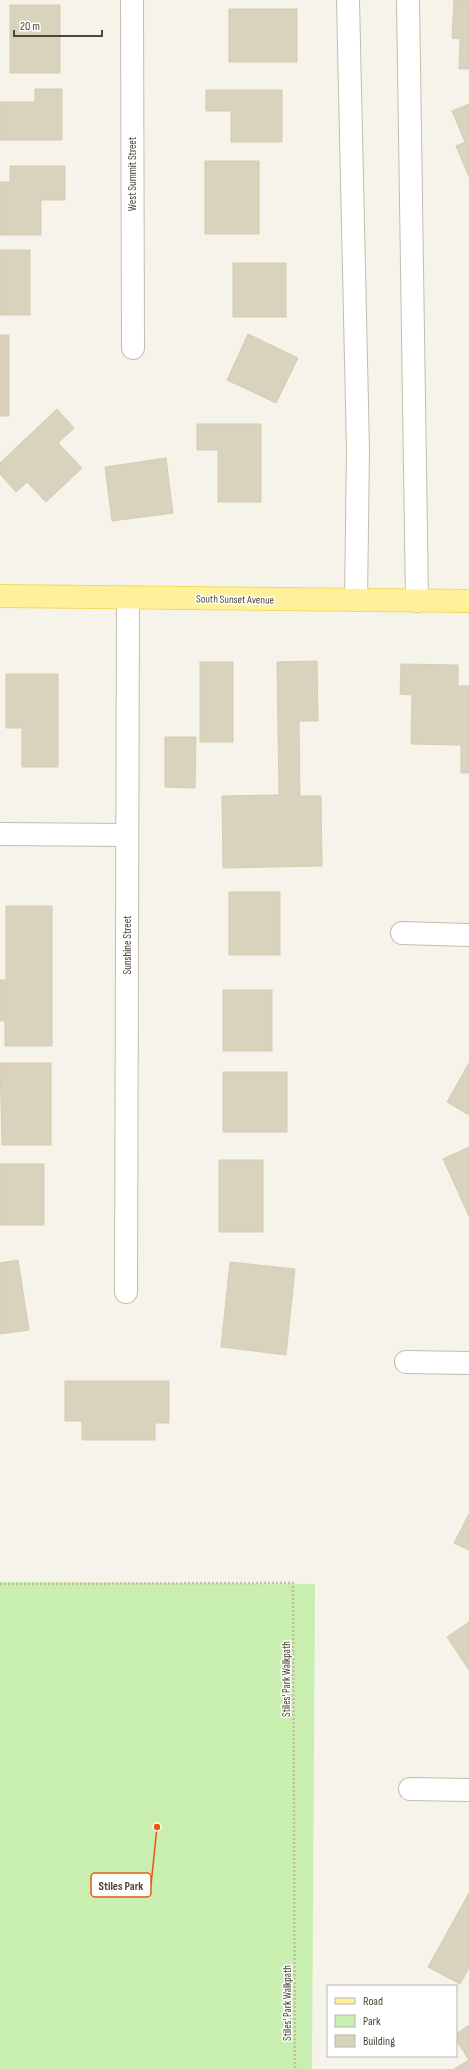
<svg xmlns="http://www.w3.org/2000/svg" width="469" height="2069" viewBox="0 0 469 2069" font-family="'Sofia Sans Condensed',sans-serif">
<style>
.green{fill:#c8eeb0}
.building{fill:#d9d3be;stroke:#d5ccb1}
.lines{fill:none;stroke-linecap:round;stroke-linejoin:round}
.minor-casing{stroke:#c3beab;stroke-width:24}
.major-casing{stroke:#efda5f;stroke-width:24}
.path{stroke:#c6bd9b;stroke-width:2.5;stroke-dasharray:2 2;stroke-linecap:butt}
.minor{stroke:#fff;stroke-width:22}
.major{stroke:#fff19a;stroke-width:22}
.labels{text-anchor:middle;stroke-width:3;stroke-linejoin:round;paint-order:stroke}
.street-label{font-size:11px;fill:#4b4737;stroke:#fff}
.leader{fill:none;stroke:#e8590c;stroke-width:1.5}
.callout-dot{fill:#e8590c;stroke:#fff;stroke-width:1.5}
.callout{fill:#fff;stroke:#e8590c;stroke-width:1.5}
.callout-label{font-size:12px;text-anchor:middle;font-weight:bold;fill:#4b4737}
</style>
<rect width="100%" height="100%" fill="#f6f4ea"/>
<polygon class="green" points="0,1582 315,1584 312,2069 0,2069"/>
<g class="building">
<polygon points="454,0 469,0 469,69 459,69 460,39 452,38"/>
<rect x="10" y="5" width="50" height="68"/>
<rect x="229" y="9" width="68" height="53"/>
<polygon points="35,89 62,89 62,140 0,140 0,102 35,102"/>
<polygon points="206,90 282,90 282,142 231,142 231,111 206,111"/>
<polygon points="469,104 469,177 456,146 465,142 452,111"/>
<rect x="205" y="161" width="54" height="73"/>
<polygon points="10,166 65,166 65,200 41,200 41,235 0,235 0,182 10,182"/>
<rect x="0" y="250" width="30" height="65"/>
<rect x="233" y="263" width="53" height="54"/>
<polygon points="248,334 298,358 276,403 227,380"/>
<rect x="0" y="335" width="9" height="81"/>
<polygon points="57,409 74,428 58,443 82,468 46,502 27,482 16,492 0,474 0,463"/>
<polygon points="197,424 261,424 261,502 218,502 218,450 197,450"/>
<polygon points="166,458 173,513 112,521 105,467"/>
<polygon points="317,661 318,721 299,721 300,796 321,796 322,866 223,868 222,796 279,795 277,662"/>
<rect x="200" y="662" width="33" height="80"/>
<polygon points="401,664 458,665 458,686 469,686 469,773 461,773 461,745 411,744 412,695 400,694"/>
<polygon points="6,674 58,674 58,767 22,767 22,728 6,728"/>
<polygon points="165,737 196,737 195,788 165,787"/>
<rect x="229" y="892" width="51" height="63"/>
<polygon points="6,906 52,906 52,1046 5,1046 5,1021 0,1021 0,980 6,980"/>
<rect x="223" y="990" width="49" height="61"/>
<polygon points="0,1063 51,1063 51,1145 2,1145"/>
<polygon points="469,1063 469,1115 447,1102"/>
<rect x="223" y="1072" width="64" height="60"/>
<polygon points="469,1147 469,1216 443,1159"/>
<rect x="219" y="1160" width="44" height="72"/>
<rect x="0" y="1164" width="44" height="61"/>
<polygon points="18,1260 29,1330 0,1334 0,1263"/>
<polygon points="230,1262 295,1269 286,1355 221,1347"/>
<polygon points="65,1381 169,1381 169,1423 155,1423 155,1440 82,1440 82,1421 65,1421"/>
<polygon points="469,1514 469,1550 454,1543"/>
<polygon points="469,1622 469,1670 447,1637"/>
<polygon points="469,1893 469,1968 460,1984 428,1967"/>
<polygon points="469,2025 469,2069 454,2069 469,2060 456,2040 456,2034"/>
</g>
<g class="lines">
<defs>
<g id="minor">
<polyline points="132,0 133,348"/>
<polyline points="348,0 358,450 356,600"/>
<polyline points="408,0 417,601"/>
<polyline points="0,834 127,835"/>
<polyline points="402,933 469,935"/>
<polyline points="126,1292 128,598"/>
<polyline points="406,1362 469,1363"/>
<polyline points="410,1789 469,1790"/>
</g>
<polyline id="major" points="0,596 469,601"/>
</defs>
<use href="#minor" class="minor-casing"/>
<use href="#major" class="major-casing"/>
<polyline class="path" points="0,1584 293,1583 295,2069"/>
<use href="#minor" class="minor"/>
<use href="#major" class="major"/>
</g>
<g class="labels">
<g class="street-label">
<text transform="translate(132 174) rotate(-90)" y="4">West Summit Street</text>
<text transform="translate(235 599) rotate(1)" y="4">South Sunset Avenue</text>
<text transform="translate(127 945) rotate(-90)" y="4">Sunshine Street</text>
<text transform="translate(286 1679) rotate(-90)" y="4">Stiles' Park Walkpath</text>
<text transform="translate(287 2003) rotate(-90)" y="4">Stiles' Park Walkpath</text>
</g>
</g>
<path class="leader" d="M157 1827L151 1885"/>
<circle class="callout-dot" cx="157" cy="1827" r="4"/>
<rect class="callout" x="91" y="1873" width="60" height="24" rx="4"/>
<g class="callout-label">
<text x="121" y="1890">Stiles Park</text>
</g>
<rect x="327" y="1985" width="130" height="72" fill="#ffffff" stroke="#b7b5af"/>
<rect x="335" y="1998" width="20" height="6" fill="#fff19a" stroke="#b7b5af"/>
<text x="363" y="2005" font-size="12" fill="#4b4737">Road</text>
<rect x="335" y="2015" width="20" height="12" fill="#c8eeb0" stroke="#b7b5af"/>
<text x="363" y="2025" font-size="12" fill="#4b4737">Park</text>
<rect x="335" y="2035" width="20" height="12" fill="#d9d3be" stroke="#b7b5af"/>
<text x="363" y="2045" font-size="12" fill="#4b4737">Building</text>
<path d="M14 30v6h88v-6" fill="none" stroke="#4b4737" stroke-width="2"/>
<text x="20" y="30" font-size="12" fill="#4b4737" stroke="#ffffff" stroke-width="3" paint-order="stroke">20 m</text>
</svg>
